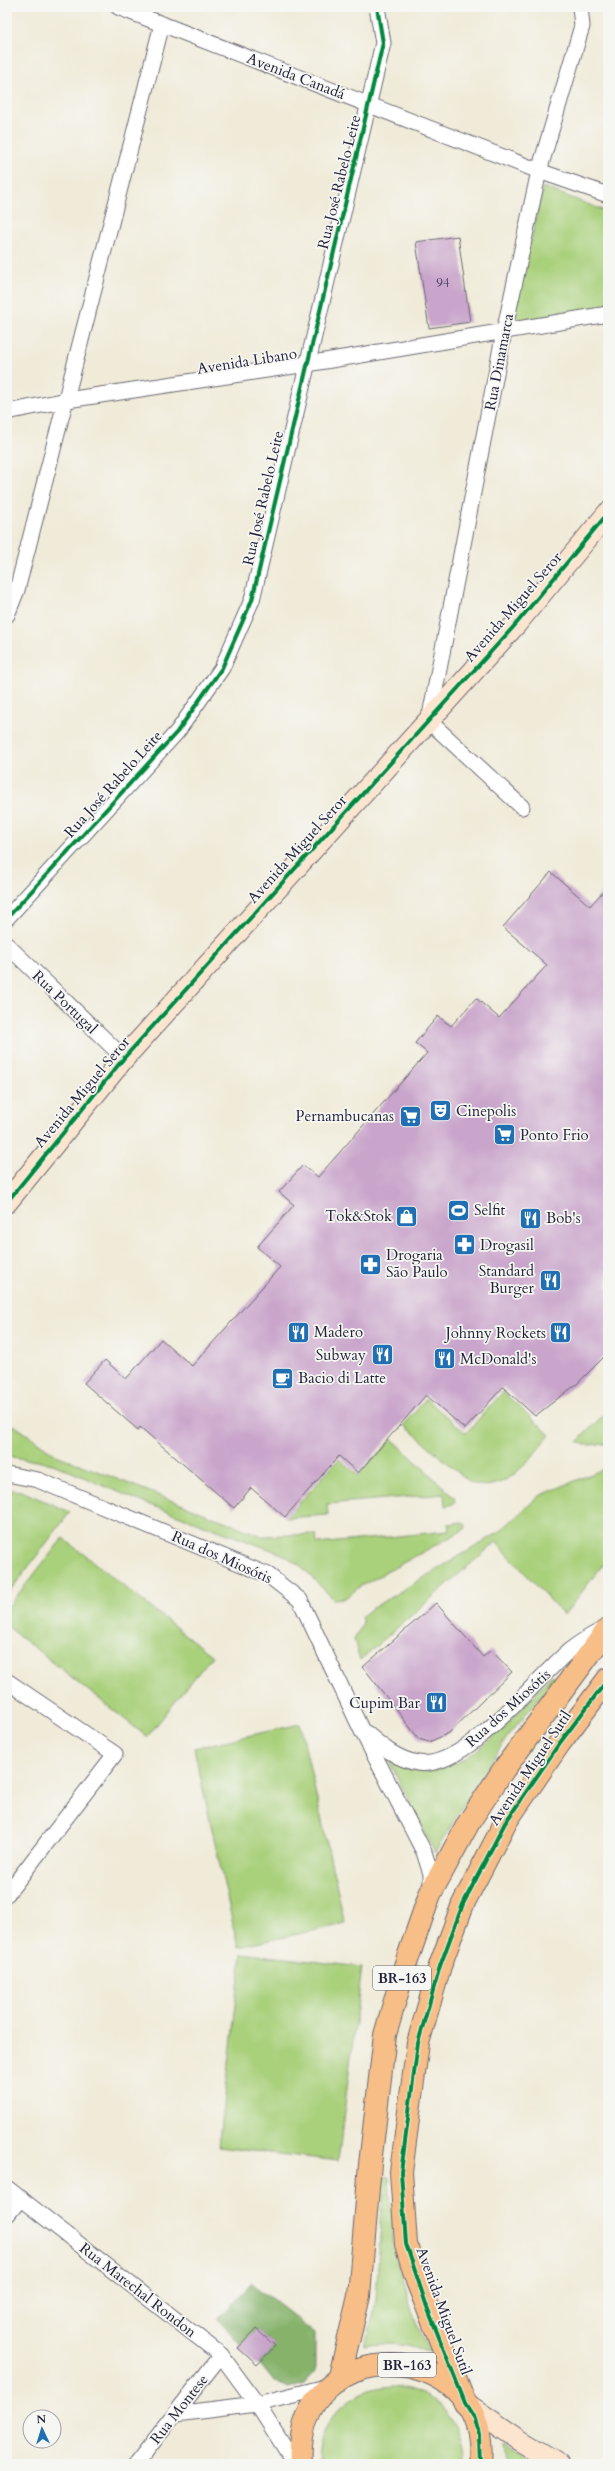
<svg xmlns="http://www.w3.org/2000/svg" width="615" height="2471" viewBox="0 0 615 2471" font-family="Cardo,serif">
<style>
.green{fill:#a9d07a;stroke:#66795a}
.forest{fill:#86b26a;stroke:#546a52}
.building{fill:#c9a5cb}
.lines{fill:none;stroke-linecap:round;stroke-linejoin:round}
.street-casing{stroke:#6a6872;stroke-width:17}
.secondary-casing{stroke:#6a6872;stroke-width:23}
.highway-casing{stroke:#6a6872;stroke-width:24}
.street{stroke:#fff;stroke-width:15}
.secondary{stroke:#fce5cf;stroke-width:21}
.highway{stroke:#f7be88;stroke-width:22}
.cycleway-casing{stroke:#f6f6f2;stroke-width:6}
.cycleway{stroke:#00873e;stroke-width:4}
.labels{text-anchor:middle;stroke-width:3.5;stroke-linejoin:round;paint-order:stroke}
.number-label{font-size:13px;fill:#4c435f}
.shield{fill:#f6f6f2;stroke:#626272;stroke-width:1}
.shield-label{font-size:14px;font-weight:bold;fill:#22223b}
.street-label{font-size:15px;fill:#22223b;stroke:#f6f6f2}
.poi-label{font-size:15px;fill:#22223b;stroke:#f6f6f2;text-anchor:start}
</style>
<rect width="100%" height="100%" fill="#f6f6f2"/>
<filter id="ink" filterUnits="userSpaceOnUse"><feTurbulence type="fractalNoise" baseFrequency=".025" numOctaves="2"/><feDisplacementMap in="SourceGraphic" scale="8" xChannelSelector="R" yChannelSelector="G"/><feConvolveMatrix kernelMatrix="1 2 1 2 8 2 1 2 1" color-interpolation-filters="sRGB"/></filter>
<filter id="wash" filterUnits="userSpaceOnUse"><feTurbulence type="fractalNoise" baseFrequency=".012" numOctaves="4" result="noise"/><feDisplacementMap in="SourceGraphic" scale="16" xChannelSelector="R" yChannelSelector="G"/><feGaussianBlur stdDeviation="0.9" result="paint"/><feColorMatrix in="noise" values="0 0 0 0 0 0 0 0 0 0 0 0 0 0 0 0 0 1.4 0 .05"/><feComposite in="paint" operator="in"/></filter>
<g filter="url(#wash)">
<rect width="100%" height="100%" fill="#f0ebd9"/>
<g class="green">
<polygon points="543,187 608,212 608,308 512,324"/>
<path d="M 503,1392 L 550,1435 C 530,1458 506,1496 471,1483 L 404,1425 L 426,1399 L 466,1433 Z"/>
<polygon points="608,1410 608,1444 585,1445 578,1441"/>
<polygon points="14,1425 56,1455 262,1536 316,1534 317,1544 449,1531 448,1524 462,1522 466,1525 465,1529 361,1586 345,1598 333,1599 301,1566 282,1554 137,1500 53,1464 7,1456 7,1428"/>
<polygon points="392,1439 454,1497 455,1501 453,1504 445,1506 444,1494 327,1504 328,1515 286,1518 339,1459 358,1475"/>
<polygon points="608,1467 608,1558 564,1615 496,1542 360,1660 354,1640 363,1622 361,1617 371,1609 498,1533 539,1496"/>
<polygon points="7,1489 21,1491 70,1512 7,1595"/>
<polygon points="63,1538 212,1656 147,1737 7,1626 7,1608"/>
<path d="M 552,1675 L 556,1678 L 510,1733 L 475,1785 L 435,1853 L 389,1761 C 399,1765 409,1770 420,1771 C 470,1775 521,1708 552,1675 Z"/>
<polygon points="300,1724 345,1924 238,1947 194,1748"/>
<polygon points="242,1953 362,1967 338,2161 219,2147"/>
<path d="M 384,2177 L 389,2177 L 394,2254 L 417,2326 L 431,2354 C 411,2344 386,2342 364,2346 L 373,2317 L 376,2299 Z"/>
<path d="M 392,2386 C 434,2390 465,2421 464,2464 L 318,2464 C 318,2420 348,2389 392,2386 Z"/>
<polygon points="504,2445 530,2464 506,2464"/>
</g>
<polygon class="forest" points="252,2283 315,2333 315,2372 304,2384 289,2389 275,2383 259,2363 275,2346 256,2329 241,2345 218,2319"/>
<g id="blocks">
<g class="building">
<polygon points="458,236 470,322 429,328 416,242"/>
<polygon points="551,872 590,906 608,886 608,1353 578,1383 535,1416 503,1387 465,1429 426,1395 358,1473 339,1456 285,1517 251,1488 234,1508 140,1427 138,1430 84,1383 105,1360 126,1379 161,1339 192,1366 280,1267 257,1247 294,1205 279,1192 303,1165 318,1177 427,1053 415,1043 438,1016 451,1026 476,998 499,1018 547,965 503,927"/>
<polygon points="436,1603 483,1657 491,1650 512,1672 449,1733 429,1742 419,1739 363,1667"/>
<polygon points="256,2329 275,2346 257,2365 238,2348"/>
</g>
</g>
</g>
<g filter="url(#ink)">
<use href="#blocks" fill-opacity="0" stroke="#6a6872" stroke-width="1"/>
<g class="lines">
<defs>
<g id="street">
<polyline points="118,7 539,171 608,195"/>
<polyline points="7,412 67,400 307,364 608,314"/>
<polyline points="7,615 17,590 162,24"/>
<polyline points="522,807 429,721 504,332 539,171 582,26 580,7"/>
<polyline points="7,918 177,732 222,668 252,600 383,43 377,7"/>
<polyline points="7,945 124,1058"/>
<polyline points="7,1474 38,1480 268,1575 300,1600 361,1729 424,1852 431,1874 431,1892"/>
<polyline points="7,1681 115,1754 7,1894"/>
<path d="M 366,1733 C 381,1746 398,1760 418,1763 C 465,1771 536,1678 570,1650 C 582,1641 593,1634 607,1628"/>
<polyline points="7,2188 221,2355 257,2404 295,2464"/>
<polyline points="7,2215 21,2198"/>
<polyline points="176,2414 257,2404 330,2386"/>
<polyline points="136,2464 221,2355"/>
</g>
<g id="secondary">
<polyline points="7,1202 124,1058 516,624 608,513"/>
<polyline points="465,2403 519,2440 559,2464"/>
</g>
<g id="highway">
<polyline points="339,2380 359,2296 370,2164 385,2035 405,1966 430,1894 469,1822 504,1769 608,1629"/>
<polyline points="465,2403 417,2281 406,2244 401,2172 418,2043 440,1966 463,1904 505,1823 559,1744 608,1679"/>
<path d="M 301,2464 C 291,2329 493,2335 480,2464"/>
</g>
</defs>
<use href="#street" class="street-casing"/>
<use href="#secondary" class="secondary-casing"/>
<use href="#highway" class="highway-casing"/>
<use href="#street" class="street"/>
<use href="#secondary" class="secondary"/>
<use href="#highway" class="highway"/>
<defs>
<g id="cycleway">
<polyline points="7,918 177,732 222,668 252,600 383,43 377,7"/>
<polyline points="7,1202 124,1058 516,624 608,513"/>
<polyline points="480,2464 479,2435 475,2419 465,2403 427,2307 406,2244 401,2172 418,2043 440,1966 463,1904 505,1823 559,1744 608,1679"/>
</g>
</defs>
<use href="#cycleway" class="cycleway-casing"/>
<use href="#cycleway" class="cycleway"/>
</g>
</g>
<defs>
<symbol id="theatre-square" viewBox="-11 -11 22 22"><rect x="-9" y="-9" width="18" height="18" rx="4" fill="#1f6fb2" stroke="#f6f6f2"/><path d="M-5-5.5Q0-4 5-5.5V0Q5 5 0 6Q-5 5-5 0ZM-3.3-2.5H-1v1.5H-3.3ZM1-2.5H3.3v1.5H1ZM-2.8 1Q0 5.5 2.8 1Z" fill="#fff"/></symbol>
<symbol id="supermarket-square" viewBox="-11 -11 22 22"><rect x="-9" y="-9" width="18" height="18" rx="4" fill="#1f6fb2" stroke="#f6f6f2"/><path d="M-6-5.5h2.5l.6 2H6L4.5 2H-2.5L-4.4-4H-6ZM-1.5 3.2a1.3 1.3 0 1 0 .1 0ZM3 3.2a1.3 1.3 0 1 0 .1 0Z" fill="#fff"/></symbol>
<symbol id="stadium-square" viewBox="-11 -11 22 22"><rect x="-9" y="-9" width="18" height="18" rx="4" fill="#1f6fb2" stroke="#f6f6f2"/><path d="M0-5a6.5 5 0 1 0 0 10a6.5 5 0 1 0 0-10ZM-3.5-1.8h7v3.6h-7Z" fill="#fff"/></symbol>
<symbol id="shop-square" viewBox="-11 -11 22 22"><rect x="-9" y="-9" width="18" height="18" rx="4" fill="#1f6fb2" stroke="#f6f6f2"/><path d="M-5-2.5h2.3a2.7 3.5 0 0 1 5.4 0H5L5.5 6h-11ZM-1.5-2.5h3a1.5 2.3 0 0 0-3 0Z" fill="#fff"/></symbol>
<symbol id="restaurant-square" viewBox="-11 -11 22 22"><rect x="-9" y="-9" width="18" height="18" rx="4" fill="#1f6fb2" stroke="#f6f6f2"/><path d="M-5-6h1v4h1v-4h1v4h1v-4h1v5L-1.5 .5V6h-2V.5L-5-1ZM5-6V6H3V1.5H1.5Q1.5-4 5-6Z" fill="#fff"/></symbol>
<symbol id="pharmacy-square" viewBox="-11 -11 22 22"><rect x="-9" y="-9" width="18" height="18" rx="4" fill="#1f6fb2" stroke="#f6f6f2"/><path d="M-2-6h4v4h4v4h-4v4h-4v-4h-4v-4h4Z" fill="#fff"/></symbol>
<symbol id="cafe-square" viewBox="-11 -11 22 22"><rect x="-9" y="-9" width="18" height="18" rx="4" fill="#1f6fb2" stroke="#f6f6f2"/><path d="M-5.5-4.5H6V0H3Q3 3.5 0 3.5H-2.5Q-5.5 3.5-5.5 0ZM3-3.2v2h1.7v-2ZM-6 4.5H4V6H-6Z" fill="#fff"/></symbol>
</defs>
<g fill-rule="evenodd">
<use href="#theatre-square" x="428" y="1098" width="25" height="25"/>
<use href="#supermarket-square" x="398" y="1104" width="25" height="25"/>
<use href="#supermarket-square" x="492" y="1122" width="25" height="25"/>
<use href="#stadium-square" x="446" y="1198" width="25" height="25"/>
<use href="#shop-square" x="394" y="1204" width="25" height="25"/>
<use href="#restaurant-square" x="518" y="1206" width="25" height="25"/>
<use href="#pharmacy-square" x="452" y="1232" width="25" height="25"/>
<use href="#pharmacy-square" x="358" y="1252" width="25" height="25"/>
<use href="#restaurant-square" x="538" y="1268" width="25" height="25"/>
<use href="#restaurant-square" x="286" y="1320" width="25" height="25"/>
<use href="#restaurant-square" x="548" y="1320" width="25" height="25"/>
<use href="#restaurant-square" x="370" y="1342" width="25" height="25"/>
<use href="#restaurant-square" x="432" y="1346" width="25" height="25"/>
<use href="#cafe-square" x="270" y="1366" width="25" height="25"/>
<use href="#restaurant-square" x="424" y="1690" width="25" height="25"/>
</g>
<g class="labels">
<g class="number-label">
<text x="443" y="287">94</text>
</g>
<g class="shield">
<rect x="373" y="1966" width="58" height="24" rx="3"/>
<rect x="378" y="2353" width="58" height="24" rx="3"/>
</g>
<g class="shield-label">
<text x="402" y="1983">BR-163</text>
<text x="407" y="2370">BR-163</text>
</g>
<g class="street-label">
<text transform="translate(296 76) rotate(21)" y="5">Avenida Canadá</text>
<text transform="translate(339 182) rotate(-76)" y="5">Rua José Rabelo Leite</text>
<text transform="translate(247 361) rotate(-9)" y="5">Avenida Libano</text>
<text transform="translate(499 362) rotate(-79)" y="5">Rua Dinamarca</text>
<text transform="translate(263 498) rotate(-77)" y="5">Rua José Rabelo Leite</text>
<text transform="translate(513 607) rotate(-49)" y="5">Avenida Miguel Seror</text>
<text transform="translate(113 784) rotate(-48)" y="5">Rua José Rabelo Leite</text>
<text transform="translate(297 849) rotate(-48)" y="5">Avenida Miguel Seror</text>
<text transform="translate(65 1002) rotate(44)" y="5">Rua Portugal</text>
<text transform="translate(82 1092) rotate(-50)" y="5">Avenida Miguel Seror</text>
<text transform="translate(222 1557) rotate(24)" y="5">Rua dos Miosótis</text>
<text transform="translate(508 1708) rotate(-42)" y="5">Rua dos Miosótis</text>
<text transform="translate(530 1768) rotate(-56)" y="5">Avenida Miguel Sutil</text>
<text transform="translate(138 2290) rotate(38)" y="5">Rua Marechal Rondon</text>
<text transform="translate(444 2311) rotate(70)" y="5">Avenida Miguel Sutil</text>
<text transform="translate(179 2409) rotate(-52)" y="5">Rua Montese</text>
</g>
<g class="poi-label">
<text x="456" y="1116">Cinepolis</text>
<text x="394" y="1121" text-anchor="end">Pernambucanas</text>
<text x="520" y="1140">Ponto Frio</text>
<text x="474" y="1215">Selfit</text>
<text x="392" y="1221" text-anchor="end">Tok&amp;Stok</text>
<text x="546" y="1223">Bob's</text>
<text x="480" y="1250">Drogasil</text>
<text x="386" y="1260">Drogaria<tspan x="386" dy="17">São Paulo</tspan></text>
<text x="534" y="1276" text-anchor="end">Standard<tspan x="534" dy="17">Burger</tspan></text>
<text x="314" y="1337">Madero</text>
<text x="546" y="1338" text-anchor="end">Johnny Rockets</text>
<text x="366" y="1360" text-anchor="end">Subway</text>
<text x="460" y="1364">McDonald's</text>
<text x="298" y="1383">Bacio di Latte</text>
<text x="420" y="1708" text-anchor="end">Cupim Bar</text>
</g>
</g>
<rect width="615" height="2471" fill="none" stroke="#f6f6f2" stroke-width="24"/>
<g transform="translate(42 2429) rotate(356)"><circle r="19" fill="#f6f6f2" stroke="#a1a1a9"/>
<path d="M0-3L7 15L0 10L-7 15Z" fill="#1f6fb2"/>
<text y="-6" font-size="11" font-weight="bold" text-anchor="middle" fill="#22223b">N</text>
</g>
</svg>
